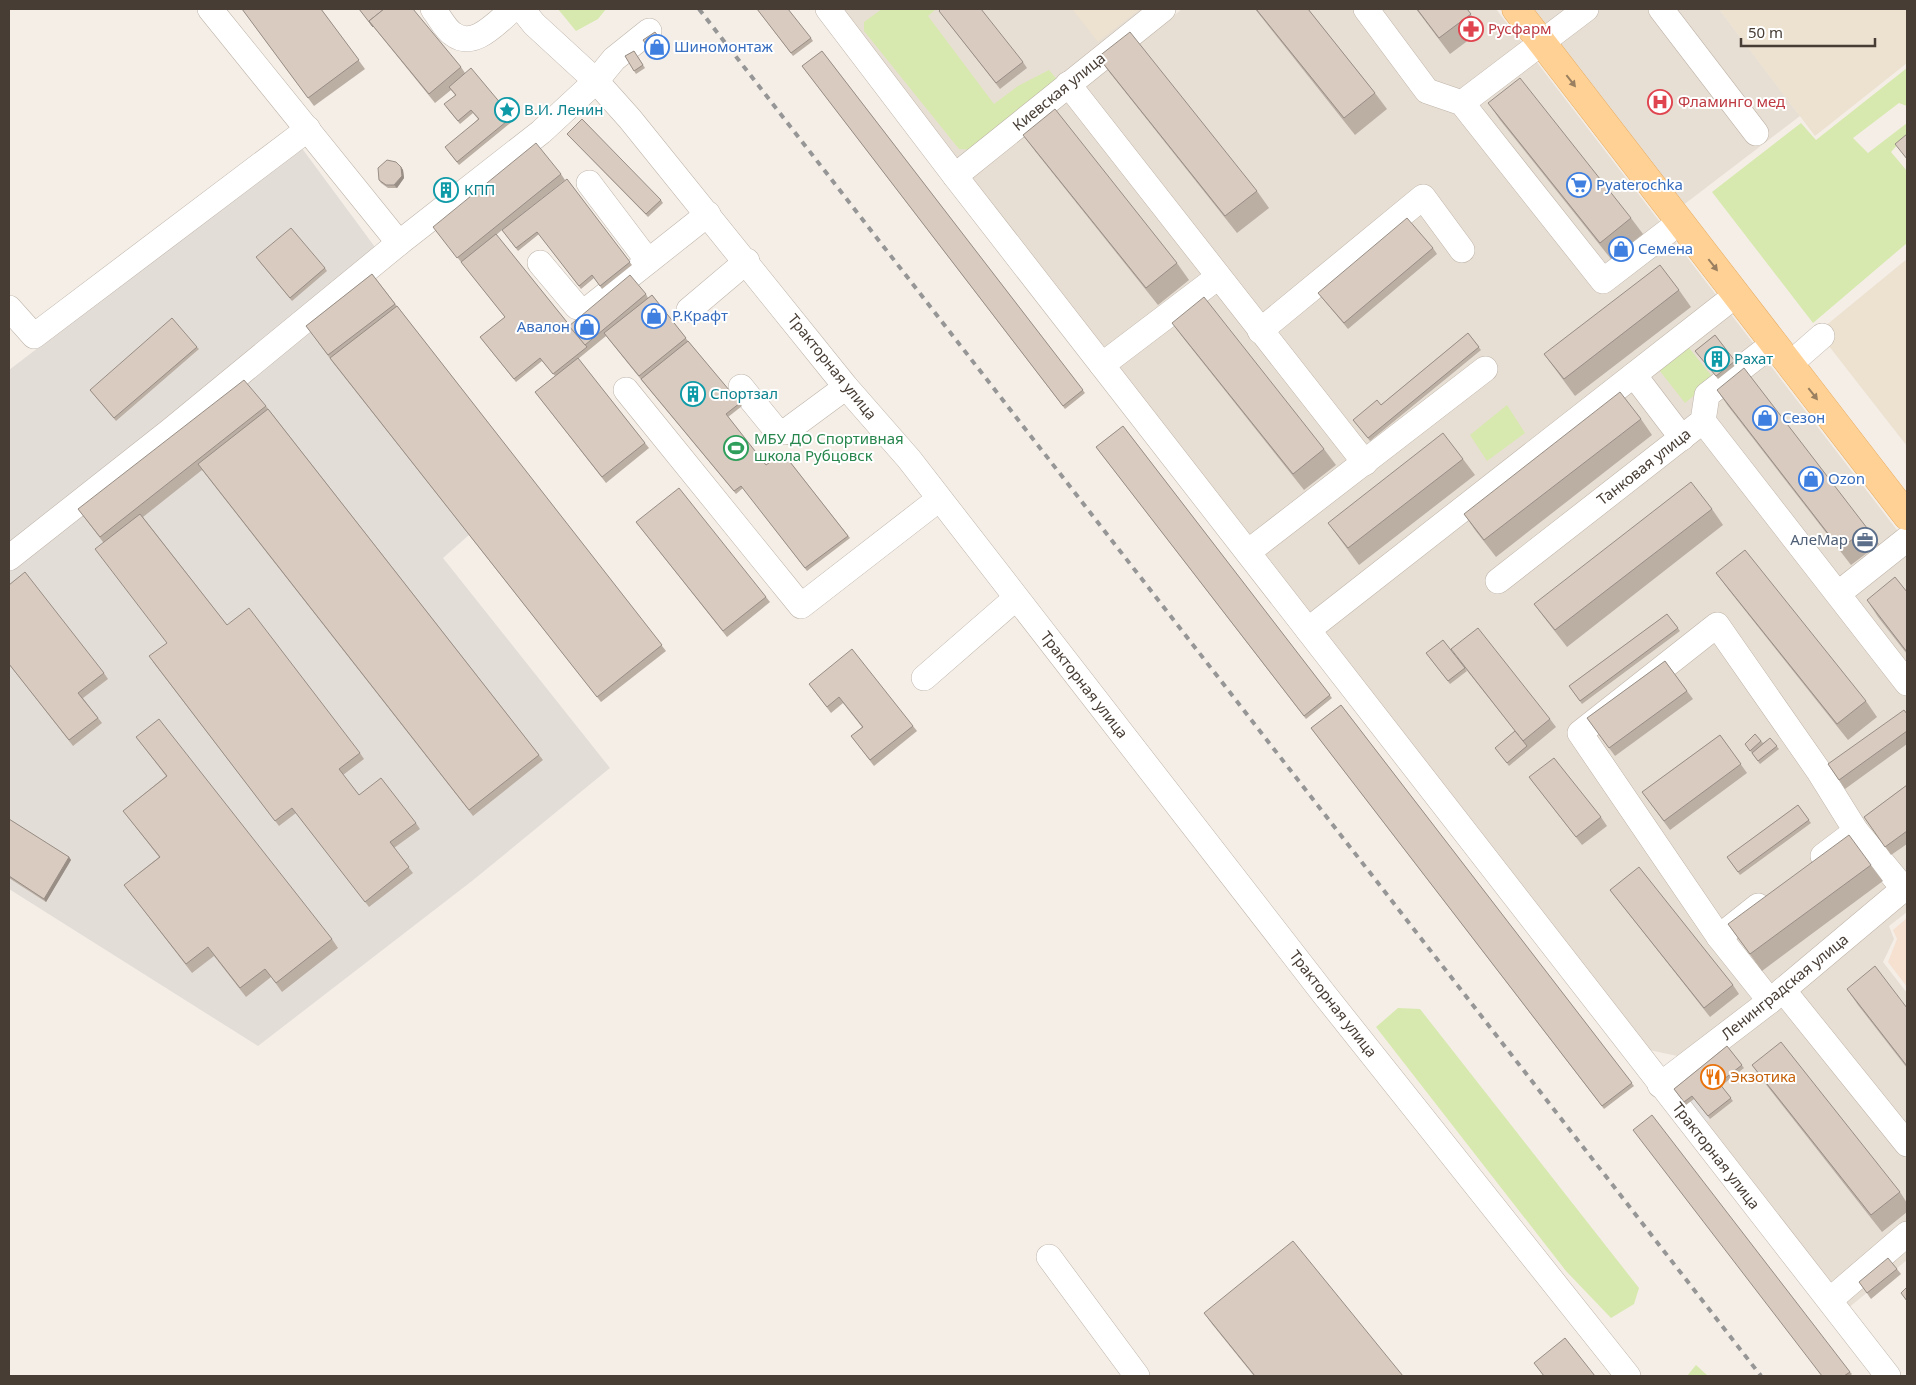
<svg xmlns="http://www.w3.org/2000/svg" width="1916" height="1385" viewBox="0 0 1916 1385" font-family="'Noto Sans',sans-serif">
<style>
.residential{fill:#e8dfd4}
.commercial{fill:#f6e1d1}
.industrial{fill:#e3ddd8}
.education{fill:#ede1d0}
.green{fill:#d7e9ae}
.parking{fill:#e5e1df}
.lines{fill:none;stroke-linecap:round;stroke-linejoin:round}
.minor-casing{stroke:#bfb4a9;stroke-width:26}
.major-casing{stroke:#e7ac62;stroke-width:29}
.minor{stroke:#fff;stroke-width:25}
.major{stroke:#ffd194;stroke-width:28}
.rail{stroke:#969696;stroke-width:4;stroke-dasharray:6 6;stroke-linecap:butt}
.wall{fill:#bbafa4}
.shaded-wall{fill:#988e86}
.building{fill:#d9cbbf;stroke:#988e86}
.oneway{fill:#9a8060}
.labels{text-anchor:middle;stroke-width:4;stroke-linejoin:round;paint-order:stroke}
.health-label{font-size:15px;fill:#be3a42;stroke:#fff;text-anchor:start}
.shop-label{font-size:15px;fill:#366cbe;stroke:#fff;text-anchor:start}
.street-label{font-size:15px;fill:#473d35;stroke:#fff}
.culture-label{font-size:15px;fill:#0d838f;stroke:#fff;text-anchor:start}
.leisure-label{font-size:15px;fill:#27864d;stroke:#fff;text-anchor:start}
.service-label{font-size:15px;fill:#4e5e75;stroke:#fff;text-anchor:end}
.food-label{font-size:15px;fill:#c56008;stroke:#fff;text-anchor:start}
</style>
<rect width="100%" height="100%" fill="#f4eee7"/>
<g class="residential">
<polygon points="838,9 1150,9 954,161"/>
<polygon points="1182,9 1496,9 1907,543 1907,875 1682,1057 1640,1048 969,179"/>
<polygon points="1529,9 1719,9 1800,116 1682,206"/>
<polygon points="1907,902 1907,912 1889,926 1894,939 1883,962 1907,993 1907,1260 1847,1309 1677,1085 1778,1009"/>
</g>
<polygon class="commercial" points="1907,918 1907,987 1888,962 1897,939 1893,930"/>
<polygon class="industrial" points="301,147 389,266 312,335 469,535 443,558 610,768 472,881 258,1046 9,889 9,370"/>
<g class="education">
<polygon points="1072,9 1140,9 1098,42"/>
<polygon points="1719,9 1907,9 1907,63 1815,136"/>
<polygon points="1907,259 1907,446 1818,332"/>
</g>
<g class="green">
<polygon points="558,9 606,9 598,19 576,31"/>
<polygon points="882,9 936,9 928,16 994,104 1018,86 1049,70 1060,83 976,150 959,149 864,31 864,22"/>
<polygon points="1907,68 1907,106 1899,103 1853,138 1868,153 1907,123 1907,134 1891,152 1907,171 1907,243 1813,323 1712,192 1801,123 1816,140"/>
<polygon points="1685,343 1714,379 1685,403 1656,366"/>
<polygon points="1507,405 1525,433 1487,461 1470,435"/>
<polygon points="1398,1008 1420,1009 1639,1288 1634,1304 1611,1318 1566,1271 1376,1027"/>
<polygon points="1696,1365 1708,1376 1687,1376"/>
</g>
<polygon class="parking" points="1694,1099 1710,1119 1702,1125 1686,1105"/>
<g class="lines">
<defs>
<g id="minor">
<polyline points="210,9 399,243 541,132 596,81 614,59 649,31"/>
<path d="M 433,9 C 439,16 445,29 453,34 C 474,50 497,22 513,9"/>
<polyline points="522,9 534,24 596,81 630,119 846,387 909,459 1324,994 1628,1376"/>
<polyline points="828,9 955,176 1888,1376"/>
<polyline points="1366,9 1427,91 1462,103 1603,281 1680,222"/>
<polyline points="1661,9 1756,133"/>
<polyline points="1068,84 1365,463"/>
<polyline points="1462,103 1586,9"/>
<polyline points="955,176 1163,9"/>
<polyline points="589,183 648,261"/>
<polyline points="540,263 577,307 588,309 708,214"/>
<polyline points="9,308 34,336 308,129"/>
<polyline points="689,310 747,261"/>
<polyline points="1260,331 1423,197 1462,250"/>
<polyline points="1790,364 1822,336"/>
<polyline points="1102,365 1218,277"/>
<polyline points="1634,375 1682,438"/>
<polyline points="741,387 776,430 785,432 846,387"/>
<polyline points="626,390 801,606 939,499"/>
<polyline points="1703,421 1907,683"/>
<polyline points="1248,552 1485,369"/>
<polyline points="9,558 170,431 399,243"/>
<polyline points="1498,581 1703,421 1707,395 1774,343"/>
<polyline points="1839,593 1907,539"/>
<polyline points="1308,630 1736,295"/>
<polyline points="924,678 1016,598"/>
<polyline points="1856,831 1904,889"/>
<polyline points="1719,937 1758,906"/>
<polyline points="1783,990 1907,1144"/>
<polyline points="1770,1001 1719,937 1580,733 1717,625 1818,770 1856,831 1823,856"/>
<polyline points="1660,1085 1770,1001 1907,886"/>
<polyline points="1049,1257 1137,1376"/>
<polyline points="1830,1300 1907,1234"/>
</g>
<polyline id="major" points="1516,9 1907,516"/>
</defs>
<use href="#minor" class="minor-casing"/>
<use href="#major" class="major-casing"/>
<use href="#minor" class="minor"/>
<use href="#major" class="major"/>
<polyline class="rail" points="699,9 1761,1376"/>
</g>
<g class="wall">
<polygon points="242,9 321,9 365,69 314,106"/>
<polygon points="359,9 461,67 465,73 512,117 514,120 459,165 447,150 478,119 473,113 460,124 446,107 455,95 451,90 435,103"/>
<polygon points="757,9 811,38 813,41 793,56"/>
<polygon points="1255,9 1308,9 1375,93 1387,109 1355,135"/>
<polygon points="1416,9 1467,9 1482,30 1450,54"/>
<polygon points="943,16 1023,62 1027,68 1000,89"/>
<polygon points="655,32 669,51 657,60 643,40"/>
<polygon points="634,51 645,68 636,74 625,56"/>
<polygon points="822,51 1085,393 1065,409 802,66"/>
<polygon points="1098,57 1257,191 1269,208 1237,233 1110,73"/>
<polygon points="1488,103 1631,218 1643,234 1611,259 1500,120"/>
<polygon points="567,134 661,200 663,203 648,217"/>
<polygon points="1023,135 1177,263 1189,280 1158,305 1035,151"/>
<polygon points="401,167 403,170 404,178 397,188 388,188 381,183 379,180"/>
<polygon points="561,174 565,180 515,220 567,179 632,265 602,289 594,278 581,289 539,234 518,251 502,230 496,235 570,326 646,294 648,298 652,295 688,341 742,406 728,417 766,465 783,453 850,538 807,571 743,488 736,494 643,382 606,336 578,359 649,448 606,483 535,392 555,376 542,361 516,382 480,337 505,317 433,227"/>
<polygon points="445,180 453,191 445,198 436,186"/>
<polygon points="1433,248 1437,254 1348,329 1318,293"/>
<polygon points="258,260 325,268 327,271 292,301"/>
<polygon points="372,274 666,651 601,702 334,364 306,326"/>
<polygon points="1679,290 1691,307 1575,396 1544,354"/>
<polygon points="1172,323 1324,449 1336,465 1304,490 1184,339"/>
<polygon points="1468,333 1481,350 1370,441 1353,420 1381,405"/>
<polygon points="1715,335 1737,364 1718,379 1695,351"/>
<polygon points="197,347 199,349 116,421 90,390"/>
<polygon points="1717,390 1867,528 1879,544 1851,565 1728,406"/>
<polygon points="266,406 543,760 473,816 202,470 143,517 227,625 360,753 364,759 343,775 359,795 416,823 420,829 394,848 413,873 369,907 296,813 279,826 153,662 167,643 103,542 78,509"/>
<polygon points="1641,419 1652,435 1496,557 1475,530 1464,514"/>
<polygon points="1123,426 1332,698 1306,719 1096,447"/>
<polygon points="1463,459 1475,475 1359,565 1328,523"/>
<polygon points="1712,509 1723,525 1567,647 1546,620 1534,604"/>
<polygon points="636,522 766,597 770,602 727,637"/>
<polygon points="1716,573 1866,701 1877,717 1848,740 1728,589"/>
<polygon points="9,585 104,673 108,679 83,698 102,723 73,746 9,664"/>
<polygon points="1907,592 1907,654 1878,617 1867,600"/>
<polygon points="1667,614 1680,631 1582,704 1569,686"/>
<polygon points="1443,640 1467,671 1450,684 1426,653"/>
<polygon points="1457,658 1550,719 1556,727 1509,766 1495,748 1515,731"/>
<polygon points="1665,661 1693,699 1615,756 1587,718"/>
<polygon points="809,684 913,726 917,731 874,766 851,736 862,727 843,703 831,713"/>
<polygon points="1341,705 1634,1086 1604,1109 1311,728"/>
<polygon points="1907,714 1907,744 1845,789 1828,764"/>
<polygon points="1755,734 1763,743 1770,738 1779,749 1760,764 1745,744"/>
<polygon points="1720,735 1747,773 1670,830 1642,792"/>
<polygon points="136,737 332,939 338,948 282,992 271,977 246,997 214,956 192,973 124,885 159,857 123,811 166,776"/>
<polygon points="1529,777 1601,817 1607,826 1582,845"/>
<polygon points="1907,785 1907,844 1891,855 1864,817"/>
<polygon points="1798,805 1811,823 1740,875 1727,857"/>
<polygon points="9,819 69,857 71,860 46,902 9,878"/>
<polygon points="1871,865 1883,881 1762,971 1728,924"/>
<polygon points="1610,890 1733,985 1739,994 1710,1017"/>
<polygon points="1847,989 1907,1008 1907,1068 1858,1005"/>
<polygon points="1727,1046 1744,1068 1721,1086 1733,1101 1710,1119 1694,1099 1686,1105 1674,1089"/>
<polygon points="1752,1065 1900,1192 1907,1203 1907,1212 1882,1232 1764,1082"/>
<polygon points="1897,1269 1901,1274 1871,1299 1859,1282"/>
<polygon points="1204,1313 1403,1376 1254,1376 1212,1324"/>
<polygon points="1850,1372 1852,1374 1850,1376 1822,1376"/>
</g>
<g class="shaded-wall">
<polygon points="401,167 403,170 404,178 397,188 394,185"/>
<polygon points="69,857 71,860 46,902 44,899"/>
</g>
<g class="building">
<polygon points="242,9 321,9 359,60 308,98"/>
<polygon points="359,9 384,9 369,21 373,27"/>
<polygon points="384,9 413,9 461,67 429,94 369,21"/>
<polygon points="757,9 788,9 811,38 791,53"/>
<polygon points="941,9 981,9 1023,62 996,83 939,11"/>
<polygon points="1256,9 1308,9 1375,93 1344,118"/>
<polygon points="1417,9 1467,9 1471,14 1439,38"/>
<polygon points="655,32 667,48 655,57 643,40"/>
<polygon points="1130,32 1257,191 1225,216 1098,57"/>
<polygon points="634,51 643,65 634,71 625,56"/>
<polygon points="822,51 1083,390 1063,406 802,66"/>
<polygon points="471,68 512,117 457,162 445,147 479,119 471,110 458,121 444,104 456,95 449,87"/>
<polygon points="1520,78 1631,218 1600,243 1488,103"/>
<polygon points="1055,109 1177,263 1146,288 1023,135"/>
<polygon points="582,119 661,200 646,214 567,134"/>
<polygon points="1907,134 1907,159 1895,144"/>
<polygon points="536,143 561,174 457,258 433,227"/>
<polygon points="387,160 396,162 401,167 402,176 394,185 386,185 379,180 378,168"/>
<polygon points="567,179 630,262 600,286 592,275 579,286 537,232 516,248 502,230"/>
<polygon points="445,180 451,188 443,195 436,186"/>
<polygon points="1407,218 1433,248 1344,323 1318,293"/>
<polygon points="291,228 325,268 290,298 256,257"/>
<polygon points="496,234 587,347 553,374 540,358 514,379 480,337 505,317 461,262"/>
<polygon points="1660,265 1679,290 1564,379 1544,354"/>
<polygon points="372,274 395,304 328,355 306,326"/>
<polygon points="630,275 646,294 585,345 569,326"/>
<polygon points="652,295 686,338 639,376 604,333"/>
<polygon points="1204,297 1324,449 1293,474 1172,323"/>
<polygon points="397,306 662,645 597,697 330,358"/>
<polygon points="172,318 197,347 114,418 90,390"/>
<polygon points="1468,333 1479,347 1368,438 1353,420 1377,400 1381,405"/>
<polygon points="1715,335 1735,361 1716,376 1695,351"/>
<polygon points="688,341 740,403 726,414 766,465 783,453 848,536 805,568 741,486 734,491 641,379"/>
<polygon points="578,358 645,443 602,477 535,392"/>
<polygon points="1744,368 1867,528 1840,549 1717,390"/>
<polygon points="244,380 266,406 100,537 78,509"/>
<polygon points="1620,392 1641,419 1484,540 1464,514"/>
<polygon points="268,409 539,755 469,810 198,464"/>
<polygon points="1123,426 1330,695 1304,716 1096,447"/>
<polygon points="1443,433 1463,459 1348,548 1328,523"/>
<polygon points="1691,482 1712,509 1555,630 1534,604"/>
<polygon points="679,488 766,597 723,631 636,522"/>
<polygon points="140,514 227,625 249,608 360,753 339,769 359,795 381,778 416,823 390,842 409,867 365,902 292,808 275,821 149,656 167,643 95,549"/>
<polygon points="1745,550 1866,701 1837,724 1716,573"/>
<polygon points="25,572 104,673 78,693 98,718 69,740 9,664 9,585"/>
<polygon points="1895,577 1907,592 1907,652 1867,600"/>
<polygon points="1667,614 1678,628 1580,701 1569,686"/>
<polygon points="1478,628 1550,719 1523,741 1451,649"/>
<polygon points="1443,640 1465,668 1448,681 1426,653"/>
<polygon points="852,649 913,726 870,760 851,736 863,727 839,697 827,707 809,684"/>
<polygon points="1665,661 1687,691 1609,748 1587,718"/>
<polygon points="1341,705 1632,1083 1602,1106 1311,728"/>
<polygon points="1904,710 1907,714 1907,731 1839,780 1828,764"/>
<polygon points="159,719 332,939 276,983 265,969 240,988 208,947 186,964 124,885 160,857 123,811 167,776 136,737"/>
<polygon points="1515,731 1527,746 1507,763 1495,748"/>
<polygon points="1755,734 1761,741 1750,751 1745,744"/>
<polygon points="1720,735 1741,764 1664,821 1642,792"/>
<polygon points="1770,738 1777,746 1758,761 1752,753"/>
<polygon points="1554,758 1601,817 1576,837 1529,777"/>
<polygon points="1907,785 1907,831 1885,847 1864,817"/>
<polygon points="1798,805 1809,820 1738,872 1727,857"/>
<polygon points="9,819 69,857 44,899 9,876"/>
<polygon points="1849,835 1871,865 1750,954 1728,924"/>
<polygon points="1639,867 1733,985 1704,1008 1610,890"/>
<polygon points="1875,966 1907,1008 1907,1066 1847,989"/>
<polygon points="1781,1042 1900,1192 1871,1215 1752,1065"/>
<polygon points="1727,1046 1742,1065 1719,1083 1731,1098 1708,1116 1692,1096 1684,1102 1674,1089"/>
<polygon points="1652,1115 1850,1372 1844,1376 1822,1376 1633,1130"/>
<polygon points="1293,1241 1403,1376 1255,1376 1204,1313"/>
<polygon points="1888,1258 1897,1269 1867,1293 1859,1282"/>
<polygon points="1907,1287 1907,1301 1901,1293"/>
<polygon points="1565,1338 1595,1376 1544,1376 1534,1363"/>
</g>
<defs><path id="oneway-solid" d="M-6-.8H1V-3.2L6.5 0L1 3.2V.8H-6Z" transform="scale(1.25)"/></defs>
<g class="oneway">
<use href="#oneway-solid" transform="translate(1571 81) rotate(52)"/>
<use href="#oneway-solid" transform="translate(1713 265) rotate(52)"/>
<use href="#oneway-solid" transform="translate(1813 394) rotate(52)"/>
</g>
<defs>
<symbol id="pharmacy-ring" viewBox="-11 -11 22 22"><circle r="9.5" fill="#fff" stroke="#e0444e" stroke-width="1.5"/><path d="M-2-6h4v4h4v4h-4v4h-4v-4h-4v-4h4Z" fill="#e0444e"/></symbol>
<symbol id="shop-ring" viewBox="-11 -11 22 22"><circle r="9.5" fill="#fff" stroke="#3f7fe0" stroke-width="1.5"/><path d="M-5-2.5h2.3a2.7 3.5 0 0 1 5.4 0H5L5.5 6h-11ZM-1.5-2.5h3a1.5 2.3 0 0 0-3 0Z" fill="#3f7fe0"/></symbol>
<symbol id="hospital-ring" viewBox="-11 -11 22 22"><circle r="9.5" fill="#fff" stroke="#e0444e" stroke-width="1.5"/><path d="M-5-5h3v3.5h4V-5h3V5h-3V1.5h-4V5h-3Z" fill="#e0444e"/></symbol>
<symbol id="sight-ring" viewBox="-11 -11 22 22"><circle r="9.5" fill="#fff" stroke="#0f9aa8" stroke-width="1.5"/><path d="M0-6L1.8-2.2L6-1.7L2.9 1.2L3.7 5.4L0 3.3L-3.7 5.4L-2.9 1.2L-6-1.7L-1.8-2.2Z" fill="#0f9aa8"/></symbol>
<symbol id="supermarket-ring" viewBox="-11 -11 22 22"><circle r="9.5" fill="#fff" stroke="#3f7fe0" stroke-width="1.5"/><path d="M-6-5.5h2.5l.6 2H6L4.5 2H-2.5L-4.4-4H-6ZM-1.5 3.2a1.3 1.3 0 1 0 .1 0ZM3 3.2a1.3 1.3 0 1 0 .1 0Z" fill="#3f7fe0"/></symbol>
<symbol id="building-ring" viewBox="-11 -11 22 22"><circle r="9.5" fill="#fff" stroke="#0f9aa8" stroke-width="1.5"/><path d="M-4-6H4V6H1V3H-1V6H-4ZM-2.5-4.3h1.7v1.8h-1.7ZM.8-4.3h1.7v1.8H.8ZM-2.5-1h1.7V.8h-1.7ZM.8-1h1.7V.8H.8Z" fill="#0f9aa8"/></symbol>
<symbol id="stadium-ring" viewBox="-11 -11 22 22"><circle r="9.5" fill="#fff" stroke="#2e9e5b" stroke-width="1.5"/><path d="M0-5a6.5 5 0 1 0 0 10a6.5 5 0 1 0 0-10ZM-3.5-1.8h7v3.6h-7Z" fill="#2e9e5b"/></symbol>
<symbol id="office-ring" viewBox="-11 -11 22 22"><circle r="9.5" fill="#fff" stroke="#5c6f8a" stroke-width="1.5"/><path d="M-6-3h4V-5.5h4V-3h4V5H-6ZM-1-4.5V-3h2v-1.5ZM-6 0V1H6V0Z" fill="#5c6f8a"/></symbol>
<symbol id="restaurant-ring" viewBox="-11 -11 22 22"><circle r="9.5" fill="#fff" stroke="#e8710a" stroke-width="1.5"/><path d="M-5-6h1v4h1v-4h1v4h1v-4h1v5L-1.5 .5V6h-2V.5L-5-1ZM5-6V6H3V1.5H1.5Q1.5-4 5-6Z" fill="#e8710a"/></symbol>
</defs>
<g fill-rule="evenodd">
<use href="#pharmacy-ring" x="1457" y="15" width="28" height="28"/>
<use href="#shop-ring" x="643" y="33" width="28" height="28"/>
<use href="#hospital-ring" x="1646" y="88" width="28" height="28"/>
<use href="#sight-ring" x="493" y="96" width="28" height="28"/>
<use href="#supermarket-ring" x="1565" y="171" width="28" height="28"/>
<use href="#building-ring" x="432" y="176" width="28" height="28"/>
<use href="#shop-ring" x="1607" y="235" width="28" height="28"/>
<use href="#shop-ring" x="640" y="302" width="28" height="28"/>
<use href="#shop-ring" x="573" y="313" width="28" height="28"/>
<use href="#building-ring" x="1703" y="345" width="28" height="28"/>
<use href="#building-ring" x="679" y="380" width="28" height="28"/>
<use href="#shop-ring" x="1751" y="404" width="28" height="28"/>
<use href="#stadium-ring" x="722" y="434" width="28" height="28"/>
<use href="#shop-ring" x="1797" y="465" width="28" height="28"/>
<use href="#office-ring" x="1851" y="526" width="28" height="28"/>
<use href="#restaurant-ring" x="1699" y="1063" width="28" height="28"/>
</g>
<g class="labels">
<g class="health-label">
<text x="1488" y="34">Русфарм</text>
<text x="1678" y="107">Фламинго мед</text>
</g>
<g class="shop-label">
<text x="674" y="52">Шиномонтаж</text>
<text x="1596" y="190">Pyaterochka</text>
<text x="1638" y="254">Семена</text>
<text x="672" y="321">Р.Крафт</text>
<text x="570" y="332" text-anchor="end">Авалон</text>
<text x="1782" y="423">Сезон</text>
<text x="1828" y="484">Ozon</text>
</g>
<g class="street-label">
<text transform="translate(1059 92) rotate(-39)" y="5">Киевская улица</text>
<text transform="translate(832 367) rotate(51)" y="5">Тракторная улица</text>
<text transform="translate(1644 467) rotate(-38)" y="5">Танковая улица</text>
<text transform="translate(1084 685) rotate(52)" y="5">Тракторная улица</text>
<text transform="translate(1785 987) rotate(-39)" y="5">Ленинградская улица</text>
<text transform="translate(1333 1004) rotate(52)" y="5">Тракторная улица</text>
<text transform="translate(1716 1156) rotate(52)" y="5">Тракторная улица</text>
</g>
<g class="culture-label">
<text x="524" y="115">В.И. Ленин</text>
<text x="464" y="195">КПП</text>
<text x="1734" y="364">Рахат</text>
<text x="710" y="399">Спортзал</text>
</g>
<g class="leisure-label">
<text x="754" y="444">МБУ ДО Спортивная<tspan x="754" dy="17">школа Рубцовск</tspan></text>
</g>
<g class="service-label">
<text x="1848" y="545">АлеМар</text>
</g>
<g class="food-label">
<text x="1730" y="1082">Экзотика</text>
</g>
</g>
<rect width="1916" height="1385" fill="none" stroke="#473d35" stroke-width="20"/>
<path d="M1741 38v8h134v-8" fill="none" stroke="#473d35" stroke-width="2.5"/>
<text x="1748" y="38" font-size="15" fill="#473d35" stroke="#ffffff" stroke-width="4" paint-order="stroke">50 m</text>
</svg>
